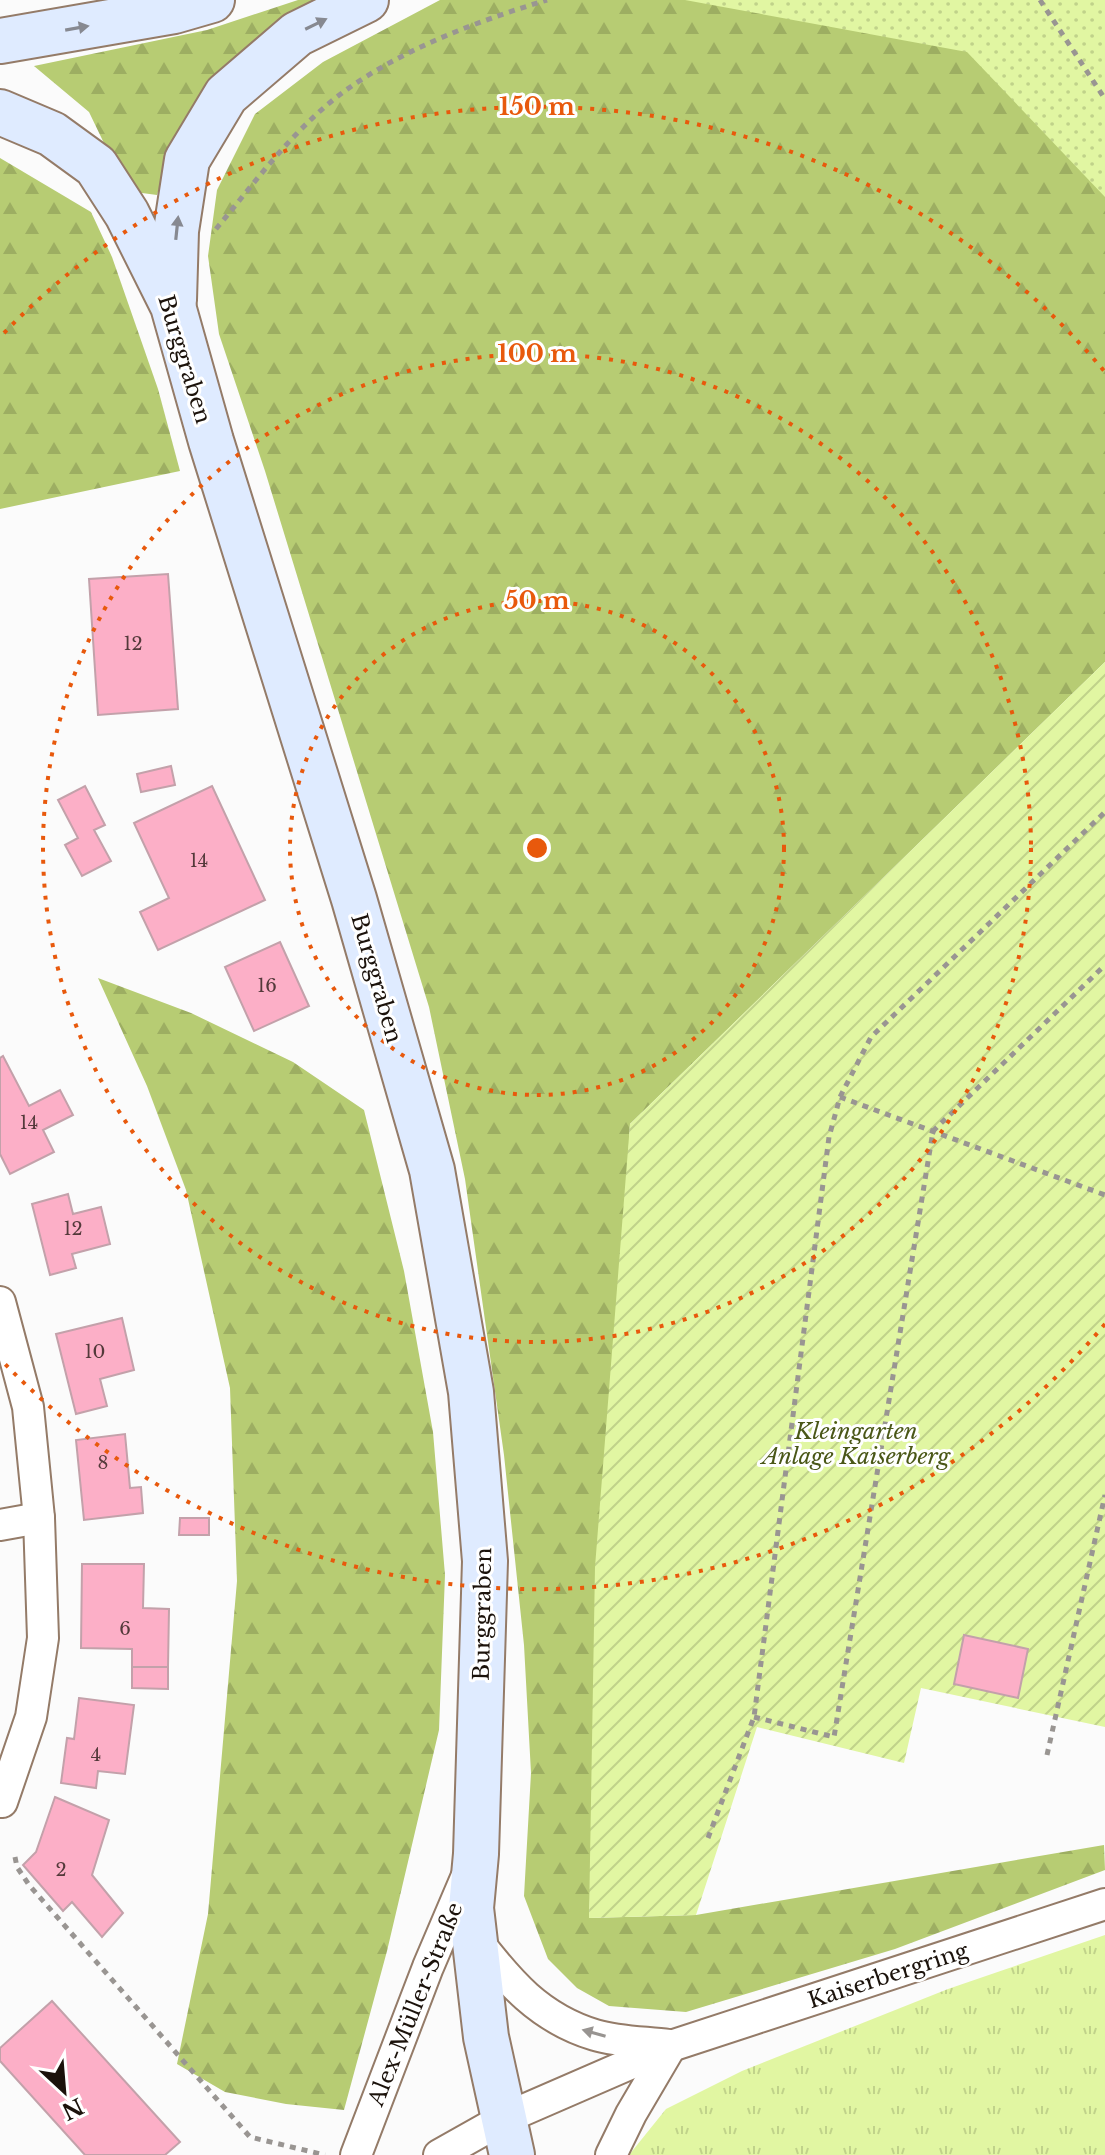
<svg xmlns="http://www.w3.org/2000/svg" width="1105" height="2155" viewBox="0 0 1105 2155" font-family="'Libre Baskerville',serif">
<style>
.grass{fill:url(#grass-tufts)}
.forest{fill:url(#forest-firs)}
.park{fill:url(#park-dots)}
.garden{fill:url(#garden-furrows)}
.building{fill:#fcafc7;stroke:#c3a1aa;stroke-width:2}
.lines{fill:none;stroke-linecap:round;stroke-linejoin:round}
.street-casing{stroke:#947b68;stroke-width:34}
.secondary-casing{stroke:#947b68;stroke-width:48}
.path{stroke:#999592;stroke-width:5;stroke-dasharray:6 6;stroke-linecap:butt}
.street{stroke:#fff;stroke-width:30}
.secondary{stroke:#dfebff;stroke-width:44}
.oneway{fill:#878991}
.oneway2{fill:#989491}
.ring{fill:none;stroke:#e8590c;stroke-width:4;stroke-dasharray:4 8}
.labels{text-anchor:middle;stroke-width:6;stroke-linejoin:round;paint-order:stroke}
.number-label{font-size:18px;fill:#53393a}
.street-label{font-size:22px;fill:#1b120b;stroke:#fff}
.park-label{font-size:22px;font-style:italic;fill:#4a5717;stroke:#fff}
.centre{fill:#e8590c;stroke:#fff;stroke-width:4}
.ring-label{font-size:24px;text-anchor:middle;font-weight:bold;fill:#e8590c;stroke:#fff;stroke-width:6;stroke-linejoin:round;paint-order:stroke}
</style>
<defs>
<pattern id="grass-tufts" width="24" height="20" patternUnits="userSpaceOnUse" patternTransform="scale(2)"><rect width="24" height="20" fill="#e1f6a2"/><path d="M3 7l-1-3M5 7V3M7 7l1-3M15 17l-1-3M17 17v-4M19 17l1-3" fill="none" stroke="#c0d28a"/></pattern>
<pattern id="forest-firs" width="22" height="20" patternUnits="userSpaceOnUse" patternTransform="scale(2)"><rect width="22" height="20" fill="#b7cc73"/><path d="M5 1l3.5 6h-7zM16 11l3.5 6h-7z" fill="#9dae62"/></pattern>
<pattern id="park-dots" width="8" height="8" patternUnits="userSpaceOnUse" patternTransform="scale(2)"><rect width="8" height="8" fill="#e1f6a2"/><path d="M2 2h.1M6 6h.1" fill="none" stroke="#c0d28a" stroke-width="1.8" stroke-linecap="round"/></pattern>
<pattern id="garden-furrows" width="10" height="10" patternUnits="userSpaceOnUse" patternTransform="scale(2)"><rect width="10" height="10" fill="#e1f6a2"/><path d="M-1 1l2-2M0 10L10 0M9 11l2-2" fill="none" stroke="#c0d28a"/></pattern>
</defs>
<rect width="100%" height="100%" fill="#fbfbfb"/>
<polygon class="grass" points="1105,1935 1105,2155 629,2155 666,2109 742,2071 948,1989"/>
<g class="forest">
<polygon points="298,0 328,0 218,74 176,134 157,195 127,191 89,112 34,66 207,30"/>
<polygon points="440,0 1105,0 1105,662 630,1124 589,1918 696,1915 1104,1845 1105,1870 895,1949 686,2012 609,2006 577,1988 548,1959 524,1896 531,1773 524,1645 504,1455 465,1179 429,1007 265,471 219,334 208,256 217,190 255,114 323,62"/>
<polygon points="0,158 91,212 112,257 158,389 180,471 0,509"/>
<polygon points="98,978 191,1013 293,1062 364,1110 404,1271 433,1432 445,1575 439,1730 387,1951 344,2110 286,2104 225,2092 177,2064 208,1914 237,1581 230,1388 186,1190 147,1086"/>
</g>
<polygon class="park" points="685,0 1105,0 1105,197 967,52"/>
<polygon class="garden" points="1105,662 1105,1727 921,1688 904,1763 757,1727 696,1915 589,1918 595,1567 630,1124"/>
<g class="building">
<polygon points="168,574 178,709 98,715 89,579"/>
<polygon points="171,766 175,785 141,792 137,774"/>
<polygon points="85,786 105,825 94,830 111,861 82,876 65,845 78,838 58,800"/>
<polygon points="212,786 265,900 158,950 140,912 169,898 134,823"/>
<polygon points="280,942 309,1006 254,1031 225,967"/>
<polygon points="3,1056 29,1106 60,1090 73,1115 43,1130 54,1152 10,1174 0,1154 0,1058"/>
<polygon points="68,1194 73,1214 101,1207 110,1244 72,1254 76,1268 50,1275 32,1204"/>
<polygon points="122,1318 134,1370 100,1379 107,1406 76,1414 56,1334"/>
<polygon points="125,1434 130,1488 141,1487 143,1513 84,1520 76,1440"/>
<polygon points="180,1518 209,1518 209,1535 179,1535"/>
<polygon points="82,1564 144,1564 143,1608 169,1609 168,1667 132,1667 132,1649 81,1648"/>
<polygon points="964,1635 1028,1649 1018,1698 954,1684"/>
<polygon points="132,1667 168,1667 168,1689 132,1688"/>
<polygon points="79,1698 134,1705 125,1774 98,1771 96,1788 61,1783 67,1738 74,1739"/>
<polygon points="55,1797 109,1820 92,1875 123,1913 102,1937 72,1902 63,1911 23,1865 36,1852"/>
<polygon points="52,2001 180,2142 165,2155 85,2155 0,2061 0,2048"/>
</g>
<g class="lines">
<defs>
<g id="street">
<polyline points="0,1302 28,1407 39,1518 43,1638 31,1717 2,1802"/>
<polyline points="0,1525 39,1518"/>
<path d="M 475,1938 C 509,1982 539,2018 595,2035 C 618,2042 645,2042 669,2045"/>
<polyline points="356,2155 428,1967 466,1878"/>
<polyline points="439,2155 503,2119 671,2046 1105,1904"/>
<polyline points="611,2155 631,2114 671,2046"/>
</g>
<g id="secondary">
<polyline points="0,41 174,11 212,0"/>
<polyline points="0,112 52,134 96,166 127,214 173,306 211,441 354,899 432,1170 471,1392 485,1561 476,1854 471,1908 486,2037 512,2155"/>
<polyline points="174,300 176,231 187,160 226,95 297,34 366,0"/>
</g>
</defs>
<use href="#street" class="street-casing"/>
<use href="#secondary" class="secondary-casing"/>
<g class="path">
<polyline points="1040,0 1105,99"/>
<path d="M 216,229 C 256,181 295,127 346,90 C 405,48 478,21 547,0"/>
<polyline points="840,1097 1105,1195"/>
<polyline points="754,1717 834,1737 933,1131 1105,965"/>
<polyline points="1047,1755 1105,1495"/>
<polyline points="708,1838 754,1717 829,1137 840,1097 871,1037 1105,812"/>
<polyline points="15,1857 17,1867 29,1885 250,2137 325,2155"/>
</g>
<use href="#street" class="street"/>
<use href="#secondary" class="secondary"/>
</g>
<defs><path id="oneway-solid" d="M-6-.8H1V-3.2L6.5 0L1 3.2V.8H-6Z" transform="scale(2)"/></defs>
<g class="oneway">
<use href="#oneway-solid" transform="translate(316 24) rotate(-26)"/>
<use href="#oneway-solid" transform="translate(77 28) rotate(-10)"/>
<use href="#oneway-solid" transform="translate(177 228) rotate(-84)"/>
</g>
<use class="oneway2" href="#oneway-solid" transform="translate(594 2033) rotate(-164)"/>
<g class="ring">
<circle cx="537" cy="848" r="247"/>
<circle cx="537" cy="848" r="494"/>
<path d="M1105 1324A741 741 0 0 1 4 1363M4 333A741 741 0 0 1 1105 372"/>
</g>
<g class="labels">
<g class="number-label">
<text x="133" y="650">12</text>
<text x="199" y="867">14</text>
<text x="267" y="992">16</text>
<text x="29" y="1129">14</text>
<text x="73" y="1235">12</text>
<text x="95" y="1358">10</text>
<text x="103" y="1469">8</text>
<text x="125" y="1635">6</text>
<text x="96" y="1761">4</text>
<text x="61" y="1876">2</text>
</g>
<g class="street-label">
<text transform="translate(185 359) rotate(73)" y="8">Burggraben</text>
<text transform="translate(377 978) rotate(74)" y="8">Burggraben</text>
<text transform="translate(482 1614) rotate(-89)" y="8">Burggraben</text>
<text transform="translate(888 1975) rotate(-18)" y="8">Kaiserbergring</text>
<text transform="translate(415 2004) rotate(-68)" y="8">Alex-Müller-Straße</text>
</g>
<g class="park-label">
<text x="856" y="1439">Kleingarten<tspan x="856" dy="25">Anlage Kaiserberg</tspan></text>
</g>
</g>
<circle cx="537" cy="848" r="12" class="centre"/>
<g class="ring-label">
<text x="537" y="115">150 m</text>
<text x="537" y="362">100 m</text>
<text x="537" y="609">50 m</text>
</g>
<g transform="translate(64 2091) rotate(154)" stroke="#ffffff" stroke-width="6" paint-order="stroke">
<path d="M0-6L14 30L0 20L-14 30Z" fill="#1b120b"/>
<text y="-12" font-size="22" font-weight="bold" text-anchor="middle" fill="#1b120b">N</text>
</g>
</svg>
